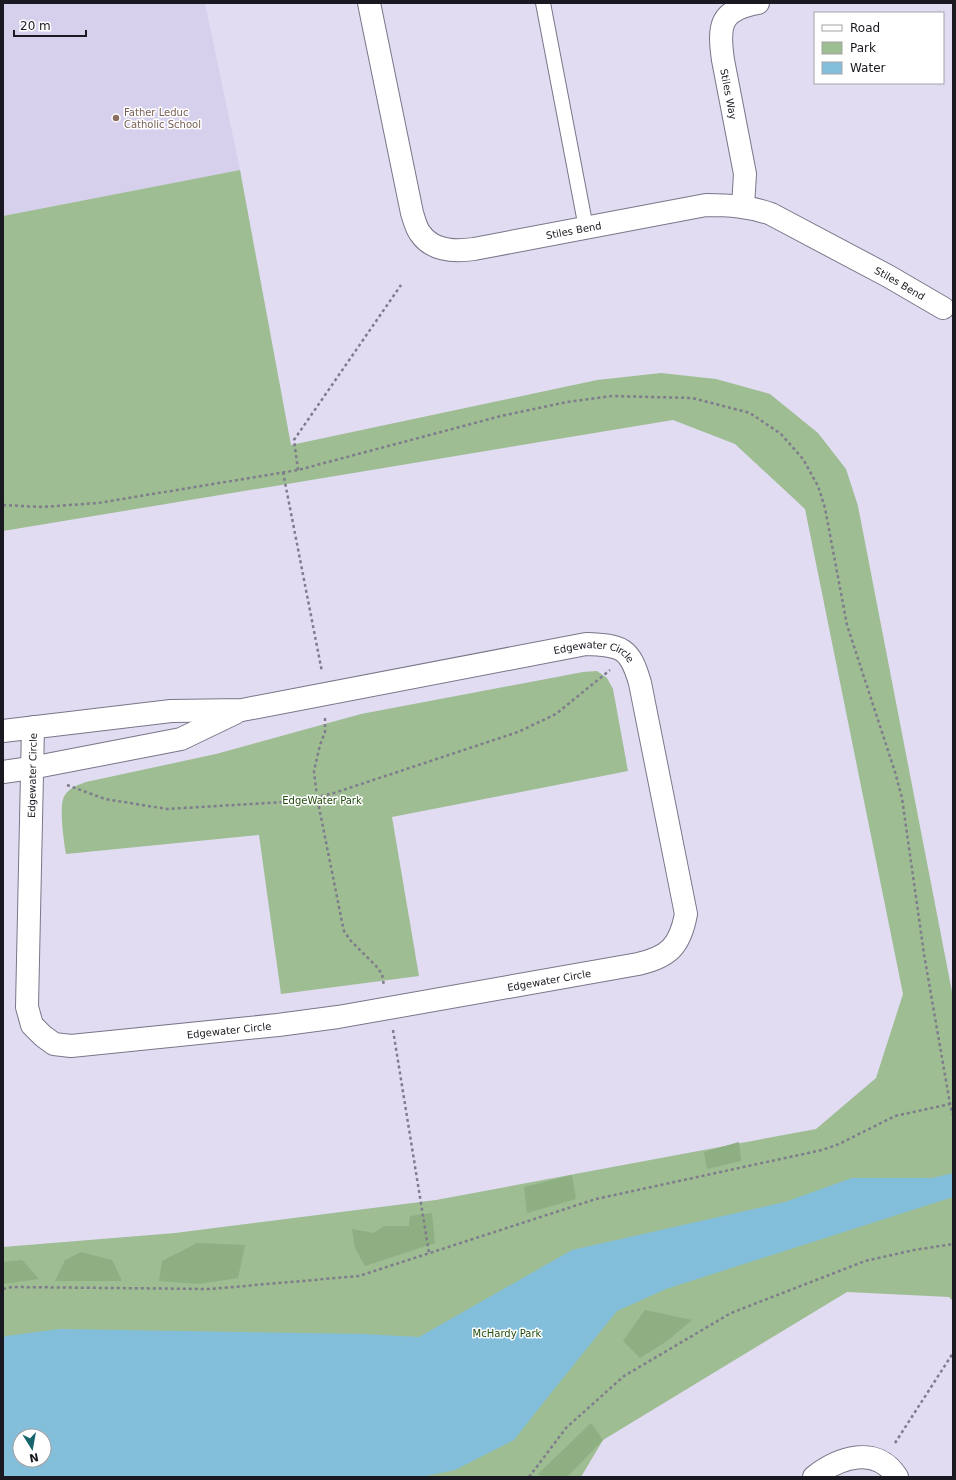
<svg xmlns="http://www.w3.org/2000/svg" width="956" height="1480" viewBox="0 0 956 1480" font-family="'DejaVu Sans',sans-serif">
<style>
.built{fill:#d6d0ed}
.green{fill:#9ebd93;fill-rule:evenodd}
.forest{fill:#8daf82}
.water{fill:#83bfdb;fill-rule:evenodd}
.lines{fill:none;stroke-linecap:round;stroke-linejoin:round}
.lane-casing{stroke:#7a7689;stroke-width:16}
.street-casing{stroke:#7a7689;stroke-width:24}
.path{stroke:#7f7c8b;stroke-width:2.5;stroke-dasharray:3 3;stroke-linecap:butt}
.lane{stroke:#fff;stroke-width:14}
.street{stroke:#fff;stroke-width:22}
.education-dot{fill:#8d6e63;stroke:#fff;stroke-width:1.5}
.labels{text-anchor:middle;stroke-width:3;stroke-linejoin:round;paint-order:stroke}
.street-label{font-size:10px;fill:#1a1820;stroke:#fff}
.education-label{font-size:10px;fill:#785e54;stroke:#fff;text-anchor:start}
.park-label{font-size:10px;fill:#224d0d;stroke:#fff}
</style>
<rect width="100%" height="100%" fill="#e1dcf2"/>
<polygon class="built" points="3,3 205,3 240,170 3,216"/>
<g class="green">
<path d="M 240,170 L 291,445 L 597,380 L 661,373 L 716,379 L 770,394 L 818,433 L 846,469 L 858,506 L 953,997 L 953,1301 L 949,1297 L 847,1292 L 603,1440 L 581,1477 L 3,1477 L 3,1247 L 175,1233 L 436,1200 L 816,1129 L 876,1078 L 903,994 L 805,509 L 735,444 L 673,420 L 3,531 L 3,216 ZM 20,1436 L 44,1436 L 44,1460 L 20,1460 Z"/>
<path d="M 597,671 L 607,678 L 613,689 L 628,771 L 392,817 L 419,976 L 281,994 L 259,835 L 66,854 C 64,842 58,804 65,795 C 70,787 78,785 86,782 L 216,754 L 361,714 L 583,672 Z"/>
</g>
<g class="forest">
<polygon points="739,1142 741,1161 707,1169 704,1152"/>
<polygon points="572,1175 576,1199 527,1213 524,1187"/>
<polygon points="432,1213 435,1243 365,1266 355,1248 352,1229 374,1233 384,1226 409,1226 410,1216"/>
<polygon points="197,1243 245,1245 238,1278 199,1284 159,1281 162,1261"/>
<polygon points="81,1252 112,1260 122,1281 55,1281 65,1260"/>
<polygon points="22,1260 39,1279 3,1284 3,1262"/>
<polygon points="645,1310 692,1320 667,1341 640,1358 623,1341"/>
<polygon points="591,1423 603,1440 567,1477 543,1477 538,1474"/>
</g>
<path class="water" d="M 953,1173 L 953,1197 L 666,1289 L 617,1311 L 547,1398 L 514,1440 L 455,1470 L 421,1477 L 3,1477 L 3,1338 L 6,1336 L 60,1329 L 363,1334 L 419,1337 L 572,1250 L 785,1202 L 852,1178 L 932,1178 ZM 20,1436 L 44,1436 L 44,1460 L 20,1460 Z"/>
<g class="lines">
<defs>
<polyline id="lane" points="543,3 586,228"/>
<g id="street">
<path id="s1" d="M 369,3 L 412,213 C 414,219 416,228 420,233 C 432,251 454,252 474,249 L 706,205 C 729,205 749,206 771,214 L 888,276 L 943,308"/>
<path d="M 743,206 L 745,174 L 723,60 C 718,25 720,10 758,3"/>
<path id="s2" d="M 3,731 L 171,711 L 242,710 L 586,644 C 622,645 630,648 640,683 L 686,914 C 680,946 669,957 638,964 L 338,1017 L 278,1025 L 71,1046 L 54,1044 L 43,1036 L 32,1025 L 27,1007 L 33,727"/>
<polyline points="3,772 31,768 181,739 235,713"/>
<path d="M 814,1477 C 838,1458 876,1444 897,1477"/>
</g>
</defs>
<use href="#lane" class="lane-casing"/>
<use href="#street" class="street-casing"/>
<g class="path">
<polyline points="298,470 294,440 401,285"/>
<polyline points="283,472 322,672"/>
<polyline points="3,505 42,507 98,503 298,470 501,416 567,402 612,396 692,398 750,413 781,434 803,459 818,486 825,508 847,625 895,772 902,798 924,954 950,1104"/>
<polyline points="325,718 325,732 320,745 314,771 317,797 342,922 344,931 351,941 376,966 382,974 384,986"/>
<polyline points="67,785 105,799 167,809 301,801 334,793 518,732 556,714 610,670"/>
<polyline points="393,1030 429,1253"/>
<polyline points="3,1289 12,1287 210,1289 359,1276 596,1199 822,1150 839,1144 895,1116 950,1104 953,1115"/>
<polyline points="895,1443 953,1353"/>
<polyline points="529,1477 566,1428 624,1376 731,1313 865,1261 914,1250 953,1244"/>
</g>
<use href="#lane" class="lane"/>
<use href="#street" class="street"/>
</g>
<circle class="education-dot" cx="116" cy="118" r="4"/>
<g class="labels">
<g class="street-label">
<text transform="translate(729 94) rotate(79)" y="4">Stiles Way</text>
<text dy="4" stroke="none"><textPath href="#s1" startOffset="397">Stiles Bend</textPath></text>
<text dy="4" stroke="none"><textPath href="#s1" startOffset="744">Stiles Bend</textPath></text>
<text dy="4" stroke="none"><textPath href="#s2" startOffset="600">Edgewater Circle</textPath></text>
<text dy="4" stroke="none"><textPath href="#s2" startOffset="1846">Edgewater Circle</textPath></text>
<text transform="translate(549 980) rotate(-10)" y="4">Edgewater Circle</text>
<text transform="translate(229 1030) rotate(-6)" y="4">Edgewater Circle</text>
</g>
<g class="education-label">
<text x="124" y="116">Father Leduc<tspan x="124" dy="12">Catholic School</tspan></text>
</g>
<g class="park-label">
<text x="322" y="804">EdgeWater Park</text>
<text x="507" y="1337">McHardy Park</text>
</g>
</g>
<rect width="956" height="1480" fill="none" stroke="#1a1820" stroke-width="8"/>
<rect x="814" y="12" width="130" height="72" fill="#ffffff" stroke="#a3a3a6"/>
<rect x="822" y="25" width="20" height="6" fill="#ffffff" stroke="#a3a3a6"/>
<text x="850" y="32" font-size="12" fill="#1a1820">Road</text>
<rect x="822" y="42" width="20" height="12" fill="#9ebd93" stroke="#a3a3a6"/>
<text x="850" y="52" font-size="12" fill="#1a1820">Park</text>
<rect x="822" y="62" width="20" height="12" fill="#83bfdb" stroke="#a3a3a6"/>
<text x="850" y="72" font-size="12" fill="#1a1820">Water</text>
<g transform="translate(32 1448) rotate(169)"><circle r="19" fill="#ffffff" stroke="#a3a3a6"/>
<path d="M0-3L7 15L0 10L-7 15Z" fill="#17656c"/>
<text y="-6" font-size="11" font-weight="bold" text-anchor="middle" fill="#1a1820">N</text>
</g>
<path d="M14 30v6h72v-6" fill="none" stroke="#1a1820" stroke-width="2"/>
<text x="20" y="30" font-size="12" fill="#1a1820" stroke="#ffffff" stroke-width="3" paint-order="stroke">20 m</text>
</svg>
